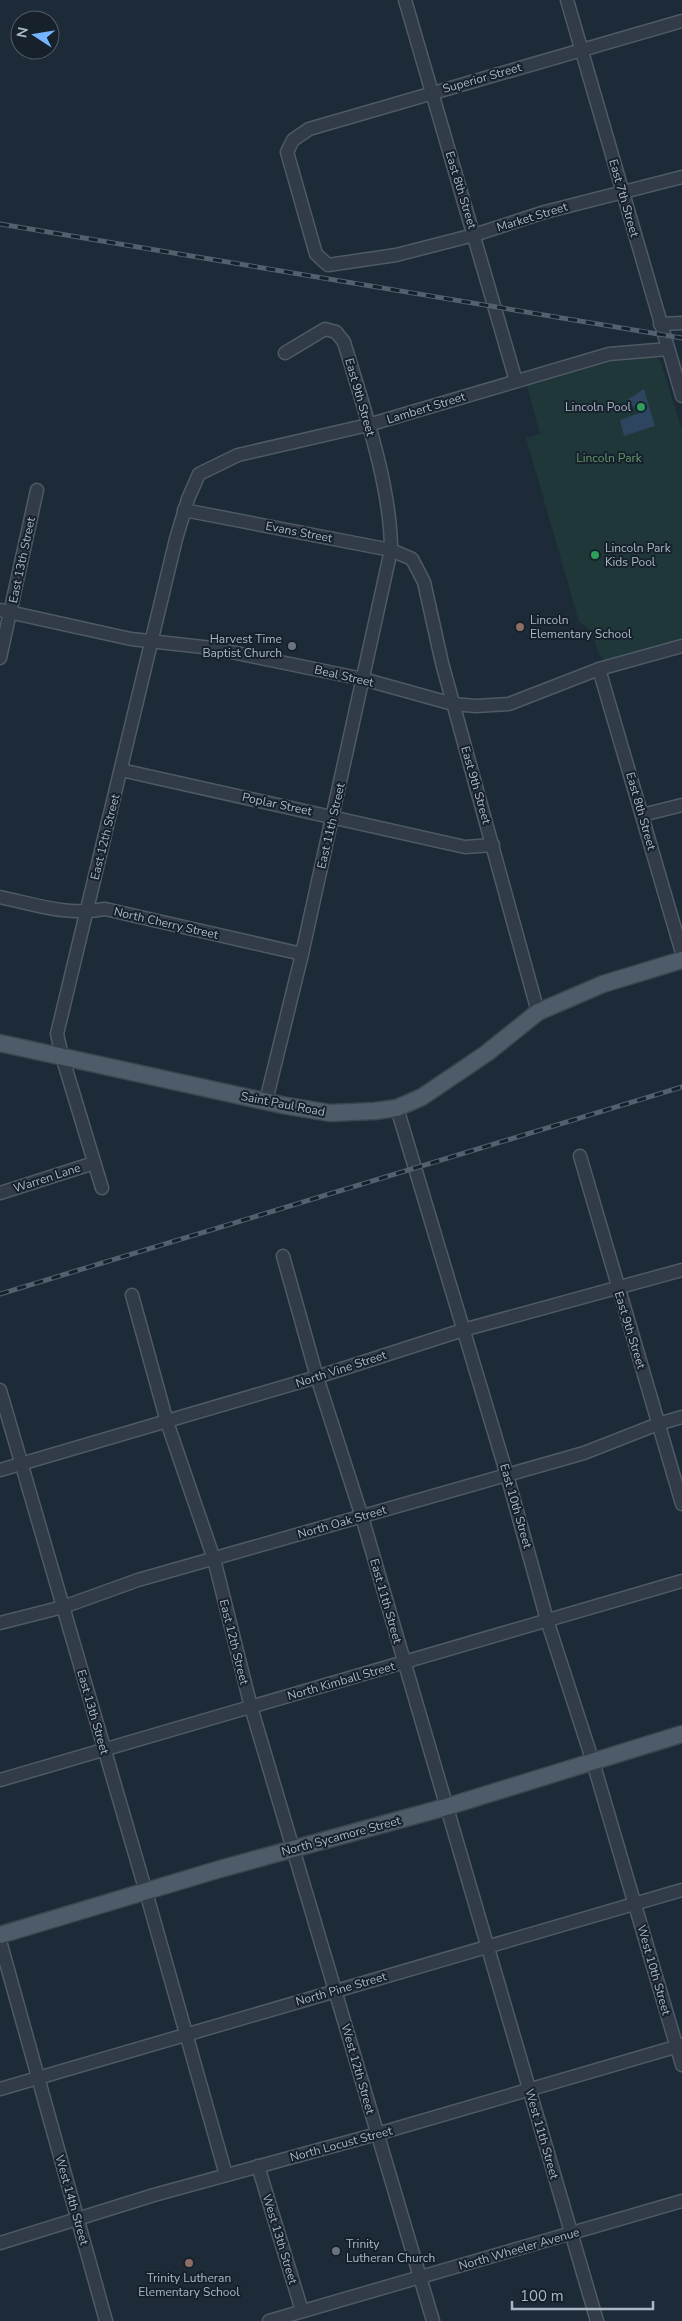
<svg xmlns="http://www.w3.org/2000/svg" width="682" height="2321" viewBox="0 0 682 2321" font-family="'Nunito Sans',sans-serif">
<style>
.green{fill:#1f3738}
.water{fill:#2d455e}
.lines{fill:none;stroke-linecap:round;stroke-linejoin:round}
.minor-casing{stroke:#4e5a66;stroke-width:15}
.major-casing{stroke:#3a4551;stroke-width:19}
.minor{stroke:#313c48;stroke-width:12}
.major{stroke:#4e5b68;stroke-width:16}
.rail-casing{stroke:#52606f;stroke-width:5}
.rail{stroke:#17212c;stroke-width:3;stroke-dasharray:9;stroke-linecap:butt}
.leisure-dot{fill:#2e9e5b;stroke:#17212c;stroke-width:2}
.education-dot{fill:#8d6e63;stroke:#17212c;stroke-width:2}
.worship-dot{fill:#6b7280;stroke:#17212c;stroke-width:2}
.labels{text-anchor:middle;stroke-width:4;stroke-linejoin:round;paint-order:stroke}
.street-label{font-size:12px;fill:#aab7c5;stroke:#17212c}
.poi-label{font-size:12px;fill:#aab7c5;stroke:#17212c;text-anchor:start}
.park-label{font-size:12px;fill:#619769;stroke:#17212c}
</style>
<rect width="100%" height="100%" fill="#1d2a37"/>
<path class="green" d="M 624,358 L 656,358 L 660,360 L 682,430 L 682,641 L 605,661 C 592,652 600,632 579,622 L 526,438 L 540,434 L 527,386 Z"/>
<polygon class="water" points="644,389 655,426 624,436 620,420 640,413 627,400"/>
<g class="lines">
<defs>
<g id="minor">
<polyline points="405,0 516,381"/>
<polyline points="567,0 682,396"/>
<polyline points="682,21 309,129 293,140 287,152 316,254 328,265 396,255 474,235 545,212 682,177"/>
<polyline points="660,324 682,323"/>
<polyline points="184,510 391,550 412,559 424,582 442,663 538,1012"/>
<polyline points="0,610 131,639 212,648 363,679 453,704 476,706 509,704 599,669 682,646"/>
<polyline points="0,658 37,490"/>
<polyline points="599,669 682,953"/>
<polyline points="121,770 465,847 493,845"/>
<polyline points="642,815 682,805"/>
<path d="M 0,897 C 38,905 66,916 105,909 L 302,954"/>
<path d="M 266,1101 L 302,954 L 391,550 C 391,485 363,406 344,342 L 336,332 L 325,329 L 285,353"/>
<polyline points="397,1108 507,1475 547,1620 593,1762 682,2065"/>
<polyline points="580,1156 682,1504"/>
<polyline points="102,1188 62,1056 57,1034 176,539 188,499 199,474 238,455 368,425 609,354 668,349"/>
<polyline points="0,1193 94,1163"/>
<polyline points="283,1256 317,1377 362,1517 597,2321"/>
<polyline points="132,1295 167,1422 214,1559 251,1707 433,2321"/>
<polyline points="0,1390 146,1892 226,2175"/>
<polyline points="0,1470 317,1377 463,1330 682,1270"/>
<polyline points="0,1623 63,1607 138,1580 584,1453 658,1424 682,1417"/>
<polyline points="0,1780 682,1581"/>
<polyline points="0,1941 106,2321"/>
<polyline points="0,2089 682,1890"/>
<polyline points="258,2166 302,2311"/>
<polyline points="0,2243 154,2195 377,2134 682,2045"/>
<polyline points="269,2321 682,2201"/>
</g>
<g id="major">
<polyline points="0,1043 282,1105 330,1113 375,1111 397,1108 422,1097 487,1053 538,1012 603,984 682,960"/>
<polyline points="0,1935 220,1869 446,1807 682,1734"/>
</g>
</defs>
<use href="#minor" class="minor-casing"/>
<use href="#major" class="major-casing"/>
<use href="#minor" class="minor"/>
<use href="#major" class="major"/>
<defs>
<g id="rail">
<polyline points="0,224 682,338"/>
<polyline points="0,1294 682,1087"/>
</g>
</defs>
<use href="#rail" class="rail-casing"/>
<use href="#rail" class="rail"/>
</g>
<g class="leisure-dot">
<circle cx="641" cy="407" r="5"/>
<circle cx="595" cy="555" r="5"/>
</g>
<g class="education-dot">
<circle cx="520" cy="627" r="5"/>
<circle cx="189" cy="2263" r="5"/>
</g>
<g class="worship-dot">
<circle cx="292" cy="646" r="5"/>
<circle cx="336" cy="2251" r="5"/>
</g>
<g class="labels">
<g class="street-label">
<text transform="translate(482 78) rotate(-16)" y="4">Superior Street</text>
<text transform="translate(461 190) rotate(73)" y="4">East 8th Street</text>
<text transform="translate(624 198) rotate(74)" y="4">East 7th Street</text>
<text transform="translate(532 217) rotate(-17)" y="4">Market Street</text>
<text transform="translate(360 397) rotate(74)" y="4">East 9th Street</text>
<text transform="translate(426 408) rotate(-17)" y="4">Lambert Street</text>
<text transform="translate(299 532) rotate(11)" y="4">Evans Street</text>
<text transform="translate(22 560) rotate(-78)" y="4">East 13th Street</text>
<text transform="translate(344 676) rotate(13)" y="4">Beal Street</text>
<text transform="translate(476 785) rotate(74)" y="4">East 9th Street</text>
<text transform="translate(277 804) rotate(12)" y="4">Poplar Street</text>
<text transform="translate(641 811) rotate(74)" y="4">East 8th Street</text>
<text transform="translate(331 826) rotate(-77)" y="4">East 11th Street</text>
<text transform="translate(105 837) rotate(-76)" y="4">East 12th Street</text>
<text transform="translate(166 923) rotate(13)" y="4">North Cherry Street</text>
<text transform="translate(283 1104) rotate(11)" y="4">Saint Paul Road</text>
<text transform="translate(47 1178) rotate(-18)" y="4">Warren Lane</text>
<text transform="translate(630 1330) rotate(73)" y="4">East 9th Street</text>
<text transform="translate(341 1369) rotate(-18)" y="4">North Vine Street</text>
<text transform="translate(516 1506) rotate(74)" y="4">East 10th Street</text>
<text transform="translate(342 1522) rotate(-16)" y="4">North Oak Street</text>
<text transform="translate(386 1601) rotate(74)" y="4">East 11th Street</text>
<text transform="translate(234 1642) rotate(76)" y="4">East 12th Street</text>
<text transform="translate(341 1681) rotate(-16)" y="4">North Kimball Street</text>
<text transform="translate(93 1712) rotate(74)" y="4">East 13th Street</text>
<text transform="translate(341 1836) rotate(-15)" y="4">North Sycamore Street</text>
<text transform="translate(654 1970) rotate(74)" y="4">West 10th Street</text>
<text transform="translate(341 1989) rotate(-16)" y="4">North Pine Street</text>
<text transform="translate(358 2069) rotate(74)" y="4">West 12th Street</text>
<text transform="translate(542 2134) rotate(74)" y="4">West 11th Street</text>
<text transform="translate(341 2144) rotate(-15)" y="4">North Locust Street</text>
<text transform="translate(72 2200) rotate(74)" y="4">West 14th Street</text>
<text transform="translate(280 2239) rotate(73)" y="4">West 13th Street</text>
<text transform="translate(519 2249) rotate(-16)" y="4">North Wheeler Avenue</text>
</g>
<g class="poi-label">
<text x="631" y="411" text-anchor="end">Lincoln Pool</text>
<text x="605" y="552">Lincoln Park<tspan x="605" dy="14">Kids Pool</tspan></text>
<text x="530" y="624">Lincoln<tspan x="530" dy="14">Elementary School</tspan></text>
<text x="282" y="643" text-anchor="end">Harvest Time<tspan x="282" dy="14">Baptist Church</tspan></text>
<text x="346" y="2248">Trinity<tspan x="346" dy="14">Lutheran Church</tspan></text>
<text x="189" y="2282" text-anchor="middle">Trinity Lutheran<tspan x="189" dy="14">Elementary School</tspan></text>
</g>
<g class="park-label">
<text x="609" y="462">Lincoln Park</text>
</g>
</g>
<g transform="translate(35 35) rotate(282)"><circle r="24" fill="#17212c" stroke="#525d69"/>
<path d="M0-4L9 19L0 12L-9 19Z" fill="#75b4ff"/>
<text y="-8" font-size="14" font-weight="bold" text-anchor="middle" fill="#aab7c5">N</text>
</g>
<path d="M512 2301v8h141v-8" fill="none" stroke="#aab7c5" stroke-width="2.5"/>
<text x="520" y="2301" font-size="15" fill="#aab7c5" stroke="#17212c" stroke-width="4" paint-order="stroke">100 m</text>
</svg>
